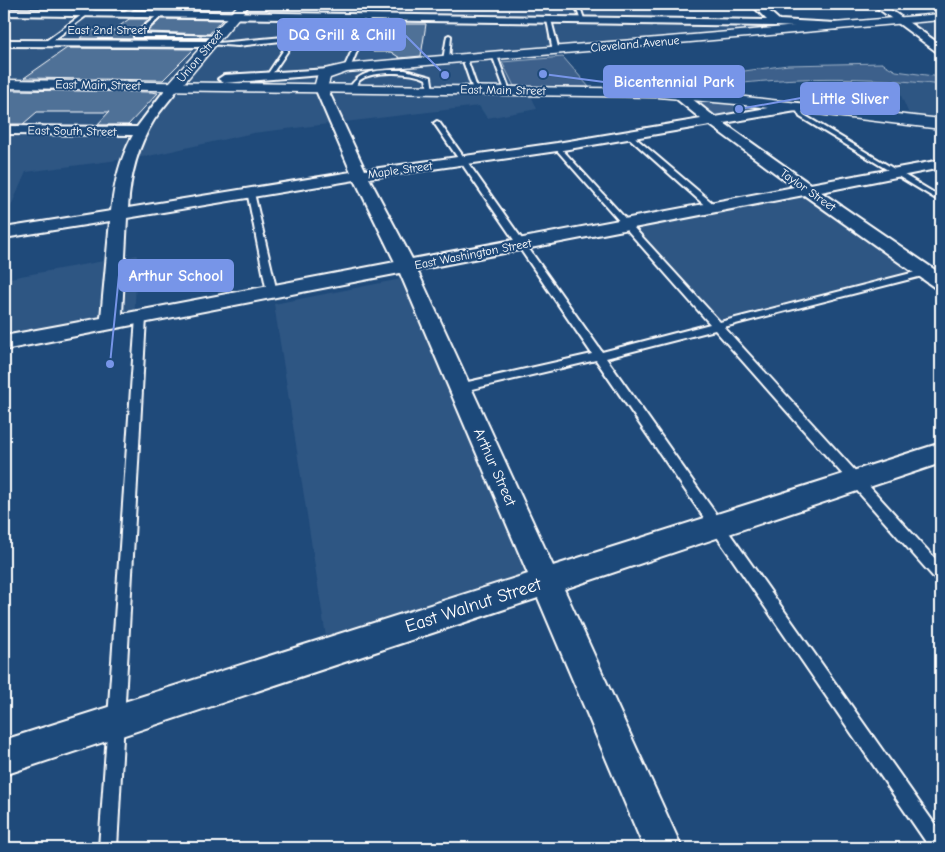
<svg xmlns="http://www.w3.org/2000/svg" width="945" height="852" viewBox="0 0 945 852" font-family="'Comic Neue',sans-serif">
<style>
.built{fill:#2e5683}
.green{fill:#3c618b;stroke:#9eb0c5}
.building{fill:#507197;stroke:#fff}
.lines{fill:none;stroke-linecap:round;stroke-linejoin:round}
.lane-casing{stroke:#fff;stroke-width:4}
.street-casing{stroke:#fff;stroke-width:4}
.secondary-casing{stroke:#fff;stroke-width:3}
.primary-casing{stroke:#fff;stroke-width:3}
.lane{fill:#1f4a7a;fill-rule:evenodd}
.street{fill:#1f4a7a;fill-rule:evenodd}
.secondary{fill:#1f4a7a;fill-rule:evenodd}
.primary{fill:#1f4a7a;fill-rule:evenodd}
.labels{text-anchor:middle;stroke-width:4;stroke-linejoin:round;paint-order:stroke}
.far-street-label{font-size:12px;fill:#fff;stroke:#1f4a7a}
.street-label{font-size:15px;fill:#fff;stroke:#1f4a7a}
.near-street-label{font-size:18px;fill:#fff;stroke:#1f4a7a}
.leader{fill:none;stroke:#7795e8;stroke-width:2}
.callout-dot{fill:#7795e8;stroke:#1f4a7a;stroke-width:2}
.callout{fill:#7795e8;stroke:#7795e8;stroke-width:2}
.callout-label{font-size:16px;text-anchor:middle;font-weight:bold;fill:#fff}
</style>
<rect width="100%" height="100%" fill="#1f4a7a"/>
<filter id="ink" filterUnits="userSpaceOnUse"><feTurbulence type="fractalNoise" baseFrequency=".02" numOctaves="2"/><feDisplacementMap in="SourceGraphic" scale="10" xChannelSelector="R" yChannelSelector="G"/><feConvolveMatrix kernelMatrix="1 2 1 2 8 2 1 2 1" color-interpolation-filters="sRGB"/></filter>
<g filter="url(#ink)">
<g class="built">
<polygon points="4,4 646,4 655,19 803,21 813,30 560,53 597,96 531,95 537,109 487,118 479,106 253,133 149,156 26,172 4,222"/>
<polygon points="941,20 941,42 912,22"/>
<polygon points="894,79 941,85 941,123 911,119"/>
<polygon points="812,191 923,272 707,323 622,227"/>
<polygon points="137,255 134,327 4,352 4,279"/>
<polygon points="406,278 529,580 327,643 274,304"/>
</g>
<g class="green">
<polygon points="563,57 589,87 514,86 502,62"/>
<path d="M 882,63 L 896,71 L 941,77 L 941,85 C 868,76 792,76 719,86 L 708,76 L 788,65 Z"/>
<polygon points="695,99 783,110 722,121 694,102"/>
</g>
<g class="building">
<polygon points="148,4 188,4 182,10 141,9"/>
<polygon points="129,19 150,19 133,34 134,39 80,38 91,30 113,31"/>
<polygon points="161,19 222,20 209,34 147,32"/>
<polygon points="404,24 426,24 421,56 400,58 391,52 373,52 380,27 403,27"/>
<polygon points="67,48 194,49 163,80 24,78"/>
<polygon points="8,90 151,92 158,93 128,125 97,125 109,112 37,112 23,124 4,124 4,93"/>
</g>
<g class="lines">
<defs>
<g id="lane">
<polygon points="97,4 102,4 47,45 43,45 43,43"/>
<polygon points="135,4 139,4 126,15 122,15 122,13"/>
<polygon points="575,4 579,4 585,22 581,21"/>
<polygon points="160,13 164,14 142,34 219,36 217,37 134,37 134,35"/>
<polygon points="298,15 302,15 302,18 307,22 296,34 294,33 302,22 297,19"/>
<polygon points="367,16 371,17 350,68 347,70 344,68 360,33 295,40 270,77 267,75 290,40 238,46 207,44 361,30"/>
<polygon points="549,19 551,20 559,51 556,53 553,51 547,20"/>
<polygon points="449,35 451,36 449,60 446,62 443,60 447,36"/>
<polygon points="492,55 497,56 510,91 505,90"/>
<polygon points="462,58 467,59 478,91 473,90"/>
<path d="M 405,70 L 431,77 L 433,91 L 428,90 L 426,79 C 412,72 374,70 360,80 C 357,82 356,87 354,90 L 349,89 C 359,68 385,70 405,70 Z"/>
<polygon points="794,106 798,106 804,115 941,197 941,202 800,117"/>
<polygon points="437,121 439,122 602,352 710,324 555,148 555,146 559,146 720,322 927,269 930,270 930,274 724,327 941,565 941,581 936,580 715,330 606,358 941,833 941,848 930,848 596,360 459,392 455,391 454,388 459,384 592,354 434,123"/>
<polygon points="627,134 631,134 716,206 716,210 710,210 627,136"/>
<polygon points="247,191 254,193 277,292 272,295 267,292"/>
<polygon points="141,314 146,317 117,848 99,848 136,317"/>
</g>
<g id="street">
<polygon points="751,4 761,4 779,20 836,23 841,26 836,29 776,26 4,15 4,9 767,20"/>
<polygon points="872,4 882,4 941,45 941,53 937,52"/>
<polygon points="4,40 210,41 215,44 210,47 4,46"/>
<polygon points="330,69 336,72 334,74 224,83 218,79 224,75"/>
<path d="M 174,82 L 180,86 C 172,98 162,108 154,120 C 137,147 130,176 128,208 L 351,172 L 315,88 L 321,84 L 327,88 L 365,170 L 557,143 L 701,119 L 674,97 L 672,94 L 678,90 L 682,91 L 715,117 L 796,103 L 801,104 L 802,107 L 796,111 L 724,123 L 810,184 L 941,160 L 941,168 L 821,192 L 941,274 L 941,289 L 934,287 L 804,195 L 417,270 L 553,566 L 941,443 L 941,463 L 564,589 L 682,848 L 644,848 L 538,598 L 4,775 L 4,740 L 528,574 L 400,273 L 4,350 L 4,336 L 101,318 L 110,221 L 4,238 L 4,228 L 111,211 C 115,182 119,161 133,135 L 4,134 L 4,126 L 137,127 L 170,83 ZM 710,125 L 794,187 L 412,259 L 369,178 L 557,151 ZM 355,180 L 395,262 L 122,314 L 127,218 Z"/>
</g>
<g id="secondary">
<polygon points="239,4 250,4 179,89 169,89 167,86 169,83"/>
<polygon points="941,14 941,20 347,72 330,78 326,91 316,91 314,88 318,73 325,69 347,64"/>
</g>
<polygon id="primary" points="4,80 658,89 736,96 941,119 941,129 736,104 658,97 4,88"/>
</defs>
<use href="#lane" class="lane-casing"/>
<use href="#street" class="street-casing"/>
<use href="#secondary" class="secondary-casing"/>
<use href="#primary" class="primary-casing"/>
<use href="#lane" class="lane"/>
<use href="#street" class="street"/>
<use href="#secondary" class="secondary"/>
<use href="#primary" class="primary"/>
</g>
</g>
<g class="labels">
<g class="far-street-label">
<text x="107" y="34">East 2nd Street</text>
<text transform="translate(635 44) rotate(-5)" y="4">Cleveland Avenue</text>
<text transform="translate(200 56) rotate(-50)" y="4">Union Street</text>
<text transform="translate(98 85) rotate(1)" y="4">East Main Street</text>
<text transform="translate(503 90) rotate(1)" y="4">East Main Street</text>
<text transform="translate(72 131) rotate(1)" y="4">East South Street</text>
<text transform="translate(400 170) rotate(-8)" y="4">Maple Street</text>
<text transform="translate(808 190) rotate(35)" y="4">Taylor Street</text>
<text transform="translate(473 254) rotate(-11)" y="4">East Washington Street</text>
</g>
<g class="street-label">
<text transform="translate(495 467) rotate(66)" y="5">Arthur Street</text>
</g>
<g class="near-street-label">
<text transform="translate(473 605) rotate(-18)" y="6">East Walnut Street</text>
</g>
</g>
<path class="leader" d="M445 75L405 35M543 74L604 82M739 109L801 98M110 364L119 275"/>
<g class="callout-dot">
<circle cx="445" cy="75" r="5"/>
<circle cx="543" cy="74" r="5"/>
<circle cx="739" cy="109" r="5"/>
<circle cx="110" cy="364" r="5"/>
</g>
<g class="callout">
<rect x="278" y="19" width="127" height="31" rx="5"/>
<rect x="604" y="66" width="140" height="31" rx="5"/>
<rect x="801" y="83" width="98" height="31" rx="5"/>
<rect x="119" y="260" width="114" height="31" rx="5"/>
</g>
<g class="callout-label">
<text x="342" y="40">DQ Grill &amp; Chill</text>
<text x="674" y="87">Bicentennial Park</text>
<text x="850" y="104">Little Sliver</text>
<text x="176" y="281">Arthur School</text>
</g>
<rect width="945" height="852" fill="none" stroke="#1f4a7a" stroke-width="20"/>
<rect x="10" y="10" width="925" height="832" fill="none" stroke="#fff" stroke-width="2" filter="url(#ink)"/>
</svg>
